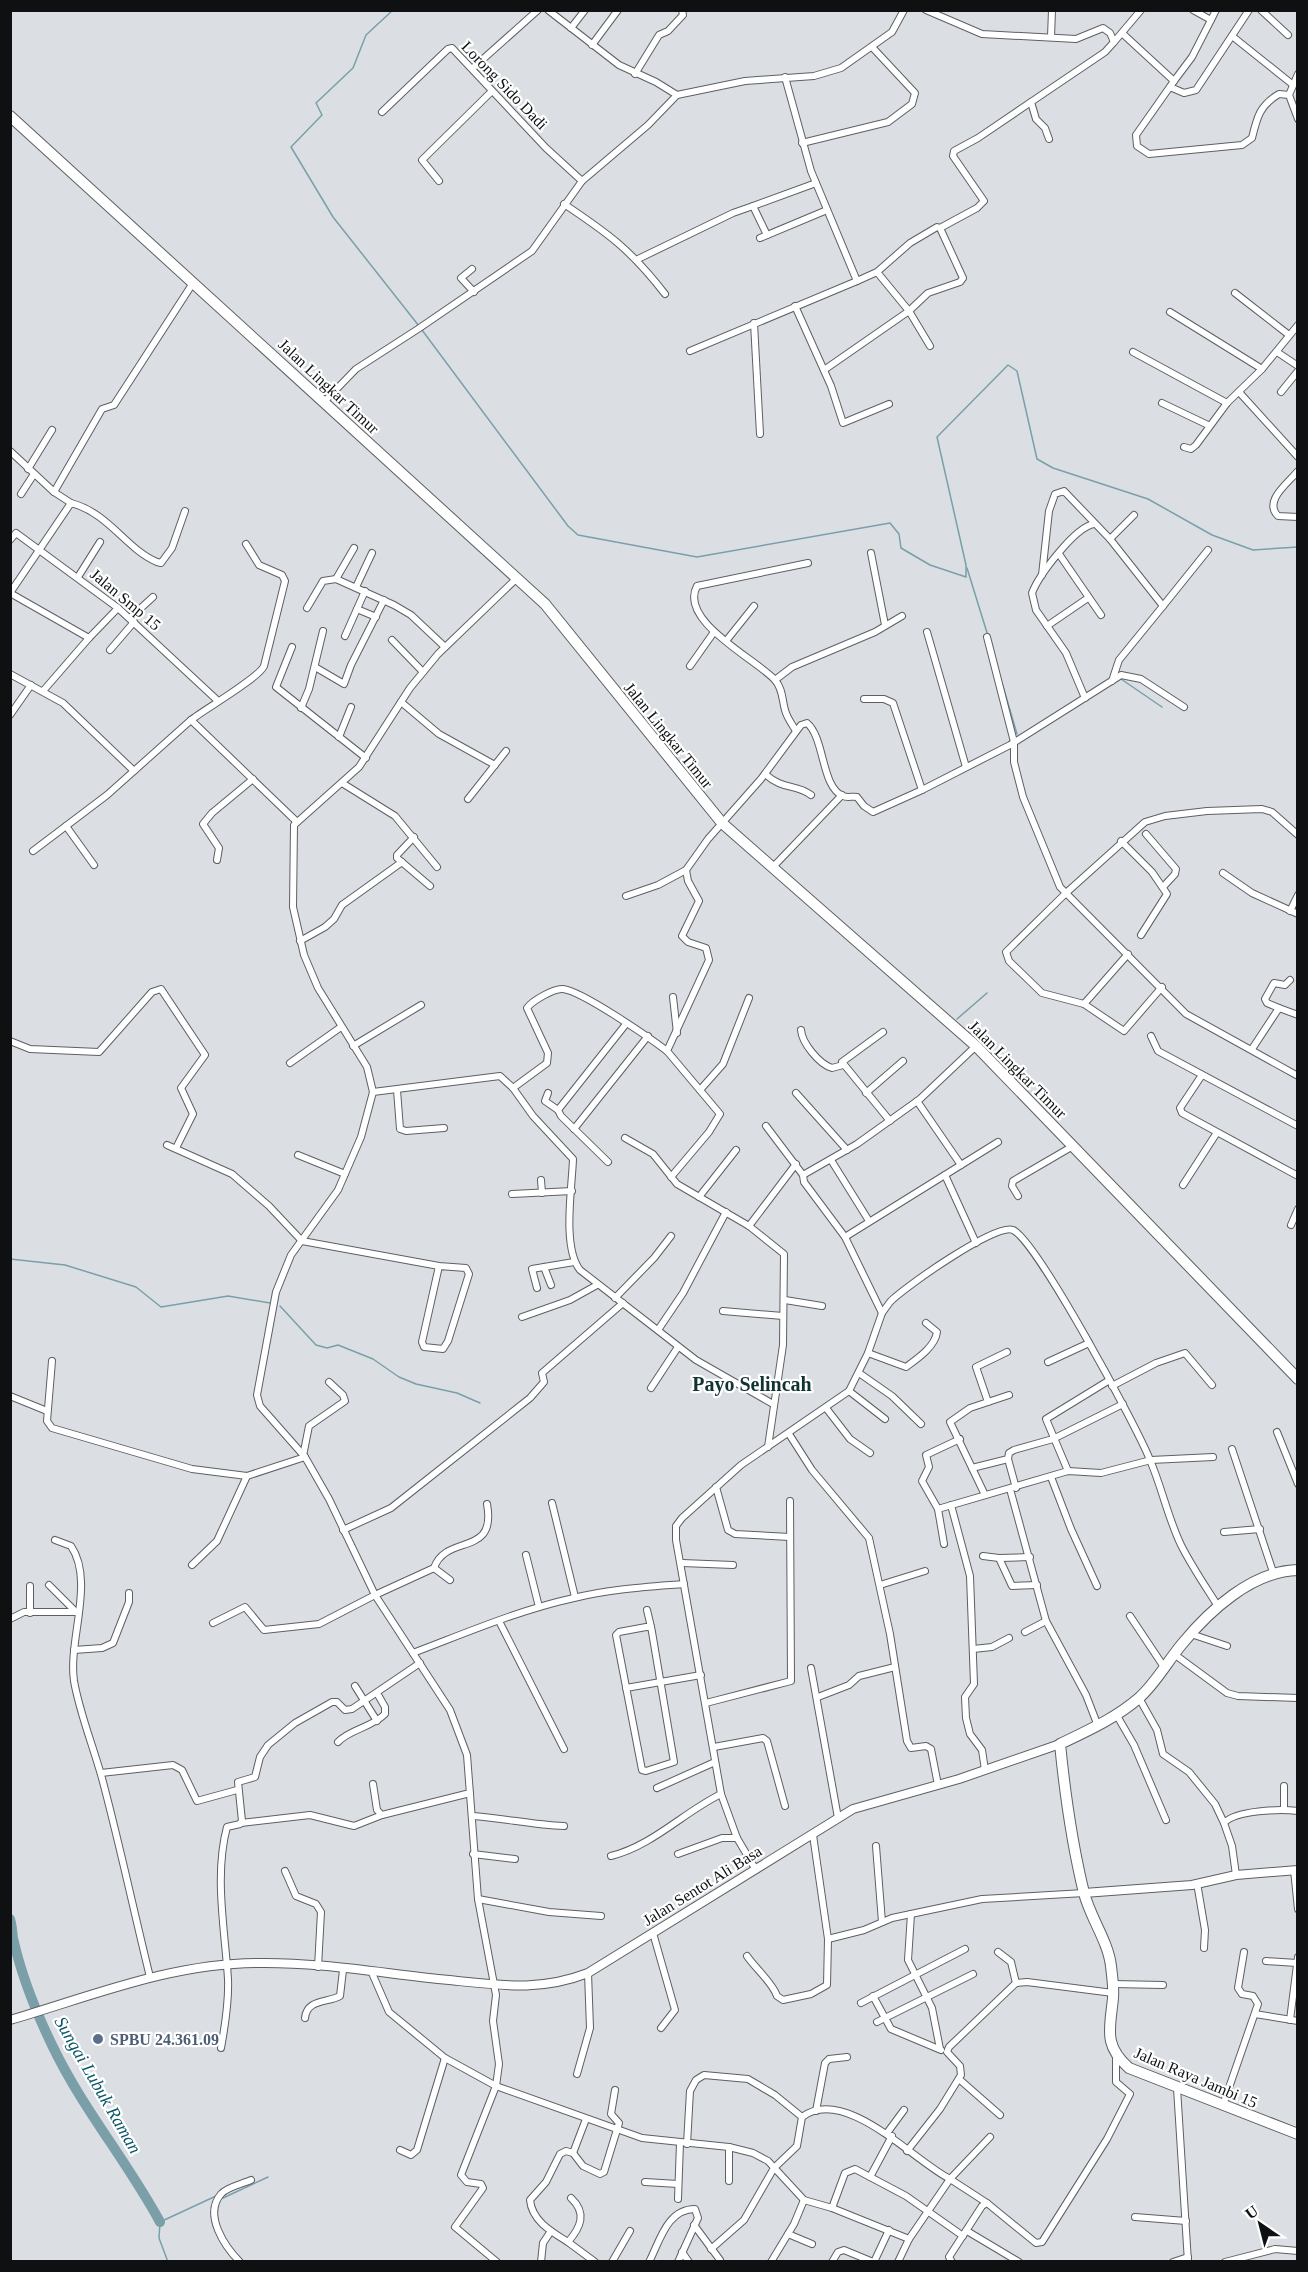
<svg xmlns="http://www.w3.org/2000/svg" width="1308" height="2272" viewBox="0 0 1308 2272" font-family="'Times New Roman',serif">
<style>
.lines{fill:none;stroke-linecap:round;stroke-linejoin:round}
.stream{stroke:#7a9fa9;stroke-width:1.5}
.river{stroke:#7a9fa9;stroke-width:10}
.street-casing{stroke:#5c6064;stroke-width:8}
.secondary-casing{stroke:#5c6064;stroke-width:10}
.highway-casing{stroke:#5c6064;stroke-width:12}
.street{stroke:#fff;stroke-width:6}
.secondary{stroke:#fff;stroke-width:8}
.highway{stroke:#fff;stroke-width:10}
.service-dot{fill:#5c6f8a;stroke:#fff;stroke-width:2}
.labels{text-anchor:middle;stroke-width:4.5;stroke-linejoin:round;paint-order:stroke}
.street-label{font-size:16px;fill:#0e1011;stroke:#fff}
.service-label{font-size:16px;font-weight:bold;fill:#4e5e75;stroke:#fff;text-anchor:start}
.water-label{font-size:18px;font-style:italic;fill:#0a5868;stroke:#fff}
.quarter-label{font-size:20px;font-weight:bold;fill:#113433;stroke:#fff}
</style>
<rect width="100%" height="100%" fill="#dbdfe4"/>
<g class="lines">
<g class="stream">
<polyline points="393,10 366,35 353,68 316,103 322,115 291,147 333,217 419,326"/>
<polyline points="422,330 568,526 578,535 697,557 890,523 899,534 901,548 930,565 966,577 966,565 937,437 1008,365 1017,371 1037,459 1053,468 1148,499 1212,535 1253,550 1298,547"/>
<polyline points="967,568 988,636"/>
<polyline points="1121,679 1162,707"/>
<polyline points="1002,683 1017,734"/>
<polyline points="957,1019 987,993"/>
<polyline points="10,1259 65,1265 136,1287 161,1307 228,1296 270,1303"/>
<polyline points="280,1306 316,1345 327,1348 338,1345 373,1359 399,1377 416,1384 457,1393 480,1403"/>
<polyline points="223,2198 268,2177"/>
<polyline points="168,2262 159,2238 160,2222 216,2196"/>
</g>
<path class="river" d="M 10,1919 C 12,1925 12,1931 13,1938 C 21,1974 36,2012 52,2045 C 82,2108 127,2161 160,2222"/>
<defs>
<g id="street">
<polyline points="548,10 619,65 656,82 677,95"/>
<polyline points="926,10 982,34 1076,39 1103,28 1110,33 1114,42 1141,10"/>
<polyline points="1261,10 1288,35"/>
<polyline points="1211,20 1216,10"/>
<polyline points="571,28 585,10"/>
<path d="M 1123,34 L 1174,81 L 1136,135 L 1137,146 L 1149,154 L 1242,145 L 1252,138 C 1257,117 1260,105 1279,94 L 1289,95"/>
<polyline points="1232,36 1292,84"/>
<polyline points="1051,37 1052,10"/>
<polyline points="592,45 618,10"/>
<polyline points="473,68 538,10"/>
<polyline points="635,74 659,35 668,31 683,15 682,10"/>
<polyline points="1298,74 1289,95 1298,119"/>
<polyline points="1174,81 1192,57 1211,20 1193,10"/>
<polyline points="1170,87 1184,93 1196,90 1249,10"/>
<polyline points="382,112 448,49 452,48 546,148 582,181"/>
<polyline points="1049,139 1045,128 1036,119 1031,102 1105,52 1114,42"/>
<polyline points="802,143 888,122 912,104 915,93 872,47"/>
<polyline points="439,181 422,160 492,91"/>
<path d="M 564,204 C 609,234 631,250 665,294"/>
<polyline points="753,206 816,183"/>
<polyline points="940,228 977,208 984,201 953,156 954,151 978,138 1031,102"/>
<polyline points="760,238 827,210"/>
<polyline points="638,259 733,213 753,206 767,235"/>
<polyline points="472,269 461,278 474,292"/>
<polyline points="857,281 877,272 909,311 928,293 960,282 963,278 940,228 937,227 910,243 877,272"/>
<polyline points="1235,293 1289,335"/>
<polyline points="795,306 831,386 843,423 889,404"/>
<polyline points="1170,312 1262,369"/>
<polyline points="754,323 760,434"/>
<polyline points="690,351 857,281 811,171 785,77"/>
<polyline points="1133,352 1227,403"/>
<polyline points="1277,352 1298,366"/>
<polyline points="824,370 909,311 930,346"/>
<polyline points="1239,392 1298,457"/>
<polyline points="1281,392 1298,371"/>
<polyline points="324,402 356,369 418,329 532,251 582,181 648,125 677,95 745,81 814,76 841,68 892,32 904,10"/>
<polyline points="1162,403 1208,425"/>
<polyline points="1184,447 1191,449 1196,445 1227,403 1262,369 1298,325"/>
<polyline points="10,451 54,492 71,503"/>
<polyline points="28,469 52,430"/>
<path d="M 1298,471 C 1288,483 1263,501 1278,516 L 1298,517"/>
<polyline points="54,492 102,409 114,405 193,283"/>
<polyline points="21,494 34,474"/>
<polyline points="1110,539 1134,515"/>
<polyline points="10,540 16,533 118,608 217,700"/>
<path d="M 246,544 L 259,565 L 282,575 L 285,581 L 264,666 C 259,678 205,709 191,720 L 297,822"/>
<polyline points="871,553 885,625"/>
<polyline points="1059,554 1101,615"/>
<polyline points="1042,575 1049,511 1055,494 1064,491 1110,539 1163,606 1119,660 1112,681"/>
<polyline points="78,577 100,542"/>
<polyline points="336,579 354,548"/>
<polyline points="356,587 372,553"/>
<polyline points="1163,606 1208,550"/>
<path d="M 118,608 L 89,638 L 10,593 L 71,503 C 109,513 127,550 157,562 L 161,563 L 172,548 L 185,511"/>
<polyline points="307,608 323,581 336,579 394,605 411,615 445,647"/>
<polyline points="357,609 376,617"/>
<polyline points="130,618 153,597"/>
<polyline points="1047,626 1088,598"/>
<polyline points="927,632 966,767"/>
<polyline points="345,636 365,591"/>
<polyline points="987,637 1014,742 1014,762 1023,797 1060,887 1186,1014 1298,1076"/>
<polyline points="392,640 423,672"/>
<polyline points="726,641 754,606"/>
<polyline points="292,647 276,687 366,758"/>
<polyline points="110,650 134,622"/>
<polyline points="690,666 714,632"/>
<polyline points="315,667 344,684 351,665 384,600"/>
<polyline points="10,674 63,703 134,771"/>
<polyline points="775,680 792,667 875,632 902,616"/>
<polyline points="43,691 89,638"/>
<path d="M 1085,698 L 1066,653 L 1036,610 L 1032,593 C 1039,575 1075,527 1094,524"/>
<polyline points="864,699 884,699 893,703 922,790"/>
<polyline points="401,702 439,734 495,765"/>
<polyline points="301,708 309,689 323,631"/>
<polyline points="10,715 31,685"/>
<path d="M 796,731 C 792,724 787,718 785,710 C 782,700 783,689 775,680 C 756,659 678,621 697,586 L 808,563"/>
<polyline points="339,737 351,707"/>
<path d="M 765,774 C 784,791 795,783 811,795"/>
<polyline points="342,783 395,816 437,867"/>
<polyline points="468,799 506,751"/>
<polyline points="66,826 94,865"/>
<polyline points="1146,834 1176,869 1175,874 1163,887"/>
<polyline points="414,837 397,855 397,858 430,886"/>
<polyline points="1121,841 1152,872 1167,894 1141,935"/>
<polyline points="33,851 107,795 191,720"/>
<polyline points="217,860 219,848 203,824 212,813 253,779"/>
<polyline points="773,867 842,795"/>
<polyline points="1223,873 1252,893 1298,914"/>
<polyline points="626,896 658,885 686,870"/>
<polyline points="1290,911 1298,895"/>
<polyline points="300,941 325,927 334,919 342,905 402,862"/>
<polyline points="1128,954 1084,1004 1042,993 1009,961 1006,952 1066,893 1145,822 1165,816 1207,811 1262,809 1272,812 1298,835"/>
<polyline points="673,997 677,1033"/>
<polyline points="1084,1004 1124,1031 1162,987"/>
<polyline points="1279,1008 1267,1003 1265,999 1274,983 1285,985 1290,980"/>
<path d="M 801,1030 C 802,1043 819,1064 832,1068 L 843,1065"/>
<polyline points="883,1032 842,1062 890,1121"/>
<polyline points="1151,1036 1158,1051 1298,1126"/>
<polyline points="10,1041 30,1049 99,1052 152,992 161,989 205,1055 181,1088 193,1114 176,1148"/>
<polyline points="353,1046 421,1005"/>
<polyline points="1252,1049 1279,1008 1298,1015"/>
<path d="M 667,1051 C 650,1038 582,991 563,989 C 554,988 532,1001 527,1008 L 548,1053 L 547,1063 L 513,1088 L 533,1116 L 573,1159 C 572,1188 562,1247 580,1270 L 696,1360 L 773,1404"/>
<polyline points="290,1063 341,1027"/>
<polyline points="1202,1075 1180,1108 1182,1113 1298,1176"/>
<polyline points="397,1090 400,1129 406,1131 444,1128"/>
<polyline points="700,1090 723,1064 749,998"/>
<polyline points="373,1092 500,1076 513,1088"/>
<polyline points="548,1093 545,1101 558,1110"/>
<polyline points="796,1093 847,1150"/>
<polyline points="866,1093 903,1061"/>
<polyline points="917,1101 961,1165"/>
<polyline points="766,1126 803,1175 804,1182 845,1237 882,1313"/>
<polyline points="574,1129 648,1036"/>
<polyline points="625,1138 653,1154 677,1184 749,1226 784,1254 783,1345 768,1447"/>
<polyline points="167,1145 232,1174 269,1206 302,1241 439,1266 466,1268 469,1274 448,1341 443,1349 424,1347 422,1342 439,1266"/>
<polyline points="298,1155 345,1174"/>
<polyline points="831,1160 869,1221"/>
<polyline points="608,1162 561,1116 558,1110 626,1024"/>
<polyline points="803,1175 857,1144 920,1099 976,1046"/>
<polyline points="945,1175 976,1243"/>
<path d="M 671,1177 L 709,1132 L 720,1114 L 667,1051 L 709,960 L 706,948 L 688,942 L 682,936 L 699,901 L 688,881 L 686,870 L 708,839 L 761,779 L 801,725 L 807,723 C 825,738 821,787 843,796 C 847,798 853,796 857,797 L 864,806 L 873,812 L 922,790 L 1010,745 L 1121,675 L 1141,679 L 1184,707"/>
<polyline points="541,1180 542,1193"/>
<polyline points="1183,1185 1216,1134"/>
<polyline points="512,1194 572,1191"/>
<polyline points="1018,1196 1012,1186 1013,1181 1073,1146"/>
<polyline points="699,1197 736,1150"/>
<polyline points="1291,1225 1298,1209"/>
<polyline points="749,1226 796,1164"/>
<polyline points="845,1237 998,1142"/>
<polyline points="544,1267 551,1285"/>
<polyline points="537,1288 532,1269 574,1262"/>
<polyline points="615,1298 654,1258 671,1236"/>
<polyline points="785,1300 822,1306"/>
<polyline points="723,1311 783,1316"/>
<polyline points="522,1317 570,1300 597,1285"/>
<polyline points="658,1330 683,1293 726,1212"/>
<path d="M 868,1353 L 906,1367 C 917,1359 935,1347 937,1332 L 926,1323"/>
<polyline points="52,1361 47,1421 52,1428 192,1469 247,1476 305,1457"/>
<polyline points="1048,1362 1089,1343"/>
<polyline points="859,1373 892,1396 921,1424"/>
<polyline points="1112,1386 1156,1363 1185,1353 1212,1385"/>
<polyline points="651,1388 678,1347"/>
<polyline points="849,1391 885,1419"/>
<polyline points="10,1396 47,1411"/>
<polyline points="988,1402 1009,1395"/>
<polyline points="826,1408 850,1439 870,1453"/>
<polyline points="1277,1432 1298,1484"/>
<polyline points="789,1434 812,1470 869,1538 890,1634 907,1741 911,1748 926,1746 931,1749 938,1785"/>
<polyline points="1232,1449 1273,1572"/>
<polyline points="303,1456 309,1426 345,1401 343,1395 329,1382"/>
<polyline points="1008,1459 1016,1488"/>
<polyline points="972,1468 1008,1459 1009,1453 1014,1450 1053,1439 1123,1404"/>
<polyline points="1068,1471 1046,1419 1108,1381"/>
<polyline points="1051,1477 1071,1529 1097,1586"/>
<polyline points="716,1487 728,1530 735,1534 790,1537"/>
<polyline points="1010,1489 1046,1621 1086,1695 1098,1726"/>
<polyline points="985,1495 950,1422 970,1408 988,1402 976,1367 1007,1352"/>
<polyline points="552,1503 575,1597"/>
<polyline points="951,1505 970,1576 974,1684 965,1697 966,1718 970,1734 982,1750 985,1770"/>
<polyline points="938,1509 922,1481 929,1467 926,1455 960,1439"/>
<polyline points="343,1530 391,1508 530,1398 544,1382 542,1373 623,1303"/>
<polyline points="1224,1532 1260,1529"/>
<path d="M 55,1540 L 71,1546 C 95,1581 68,1640 74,1681 C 80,1715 94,1748 103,1782 C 120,1846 134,1912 150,1977"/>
<polyline points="944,1544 938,1509 1068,1471 1101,1473 1151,1460 1213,1457"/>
<polyline points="526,1555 539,1607"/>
<polyline points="983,1556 999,1558 1012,1586 1037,1585"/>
<polyline points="999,1558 1030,1557"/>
<polyline points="682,1563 733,1565"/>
<polyline points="192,1565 217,1541 247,1476"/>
<path d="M 434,1568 C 446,1533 497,1558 487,1504"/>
<polyline points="49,1585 76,1612"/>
<polyline points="880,1585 925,1571"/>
<polyline points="647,1610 651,1627"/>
<polyline points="30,1613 30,1586"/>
<polyline points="1130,1616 1164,1667"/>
<polyline points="10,1619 24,1612 79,1612"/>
<polyline points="499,1621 564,1749"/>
<polyline points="213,1623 245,1607 264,1630 319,1624 375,1595 434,1568 450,1580"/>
<polygon points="646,1627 651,1627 652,1632 674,1762 646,1771 642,1770 616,1635 619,1632"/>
<polyline points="1025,1632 1046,1621"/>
<polyline points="1191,1634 1227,1646"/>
<polyline points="973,1649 992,1647 1009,1638"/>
<polyline points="74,1650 102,1648 113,1643 129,1602 129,1593"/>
<path d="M 413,1653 C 466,1633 519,1610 574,1598 C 610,1589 647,1587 684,1584"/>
<polyline points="1174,1654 1227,1693 1238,1696 1298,1698"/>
<polyline points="811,1668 838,1818"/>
<polyline points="355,1686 377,1721"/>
<polyline points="626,1688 701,1675"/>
<polyline points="818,1697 849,1685 859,1676 895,1667"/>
<polyline points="1139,1698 1157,1730 1163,1754 1189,1772 1215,1804 1224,1823"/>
<polyline points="706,1703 791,1681 790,1501"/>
<polyline points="1116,1714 1134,1745 1166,1820"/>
<path d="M 338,1742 C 350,1729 371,1728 385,1714 L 385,1707 L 377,1693"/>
<polyline points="714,1747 763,1738 767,1741 785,1806"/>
<polyline points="101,1773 173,1765 182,1770 197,1801 237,1790"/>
<polyline points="373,1784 377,1810 382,1815 470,1793"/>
<polyline points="657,1788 715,1762"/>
<polyline points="1284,1810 1284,1786"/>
<path d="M 472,1816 C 503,1818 533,1825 564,1826"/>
<polyline points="241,1823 310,1815 354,1826 382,1815"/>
<polyline points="876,1846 882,1922"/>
<polyline points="473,1854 515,1859"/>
<polyline points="678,1854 722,1838 737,1838"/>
<path d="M 611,1856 C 652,1846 684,1812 721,1794"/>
<path d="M 756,1870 L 737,1838 L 721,1794 L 676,1540 L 676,1526 L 682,1518 L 741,1465 L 849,1391 L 868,1353 L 882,1313 L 890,1302 C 903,1288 997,1222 1013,1230 C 1037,1241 1137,1427 1150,1460 C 1162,1488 1168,1518 1181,1545 C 1192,1567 1206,1587 1219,1608"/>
<polyline points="1294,1870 1298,1909"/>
<polyline points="285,1871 296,1896 316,1904 321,1912 318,1967"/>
<path d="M 1236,1875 L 1232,1846 L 1224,1823 C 1236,1810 1280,1809 1298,1811"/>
<polyline points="1197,1883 1205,1930 1204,1948"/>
<polyline points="478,1899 549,1912 601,1916"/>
<polyline points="911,1914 908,1960 932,2008 940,2049"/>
<polyline points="653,1933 675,2010 661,2028"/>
<polyline points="828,1939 864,1930 892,1918 982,1899 1084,1893"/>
<polyline points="998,1952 1011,1962 1016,1983"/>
<path d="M 747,1956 C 755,1968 773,1983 777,1996 L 783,2000 L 811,1994 L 827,1985 L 828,1939 L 813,1835"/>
<polyline points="1266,1961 1297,1963"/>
<path d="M 372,1973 L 389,2012 L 445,2058 L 496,2086 L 642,2138 L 729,2147 L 753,2153 L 768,2161 L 804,2200 L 832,2208 L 909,2239 L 950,2179 C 914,2161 845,2085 802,2117 L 797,2146 L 774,2168 L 744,2220 L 711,2249"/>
<polyline points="1113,1984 1163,1985"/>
<polyline points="873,1996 891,2029 941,2050"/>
<polyline points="861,2003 965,1949"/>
<polyline points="1255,2014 1298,2021"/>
<path d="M 305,2018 C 307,1999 327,2003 340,1996 L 343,1970"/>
<polyline points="1290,2020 1298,1957"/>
<polyline points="877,2022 973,1974"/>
<path d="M 221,2048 C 225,2026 229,2001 228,1979 C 225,1931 214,1875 227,1827 L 240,1824 L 242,1821 L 238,1782 L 255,1777 L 260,1757 L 268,1745 L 295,1723 L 332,1702 L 337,1702 L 345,1710 L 352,1709 L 420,1663"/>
<polyline points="577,2074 590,2028 588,1973"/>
<polyline points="959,2079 1000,2115"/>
<polyline points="1177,2088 1188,2262"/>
<polyline points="1223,2105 1258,2004 1253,1996 1242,1994 1238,1988 1244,1952"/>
<polyline points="816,2111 825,2063 829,2059 847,2057"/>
<polyline points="887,2133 904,2110"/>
<polyline points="687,2144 690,2091 696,2080 704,2075 748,2079 775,2095 802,2117"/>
<polyline points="400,2150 411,2155 417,2150 445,2058"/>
<polyline points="907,2151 940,2109 961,2075 960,2066 947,2052 949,2047 1016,1983 1027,1982 1113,1993"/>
<polyline points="573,2153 583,2166 600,2174 604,2172 619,2123 611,2114 615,2090"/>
<polyline points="870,2177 892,2136"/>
<polyline points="729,2181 729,2147"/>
<polyline points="645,2182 678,2184"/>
<path d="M 571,2198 C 587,2213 581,2227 568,2242 C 552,2232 532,2221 530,2200 L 546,2182 L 560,2154 L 566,2151 L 573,2153 L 586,2119"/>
<polyline points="678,2199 680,2143"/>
<polyline points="987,2203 950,2179 990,2137"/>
<polyline points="832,2208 845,2173 855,2169 906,2196 963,2236"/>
<polyline points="1135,2217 1186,2221"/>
<polyline points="694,2225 720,2260"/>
<polyline points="967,2231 1019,2262"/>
<polyline points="788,2234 812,2244"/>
<polyline points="568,2242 595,2262"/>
<polyline points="682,2252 689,2262"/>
<path d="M 240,2262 C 225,2247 203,2215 221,2194 C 227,2187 242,2184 251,2180"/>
<polyline points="497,2262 455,2227 483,2188 481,2184 467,2182 461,2175 496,2086 499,2064 493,2021 496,1995 478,1899 467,1755 450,1710 375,1595 329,1499 305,1457 260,1406 257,1395 276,1292 291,1255 338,1190 361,1137 373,1092 367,1067 318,988 304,955 293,907 294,825 359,767 410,688 438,654 517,578"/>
<polyline points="541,2262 543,2243 551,2231"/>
<polyline points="612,2262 630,2231"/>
<path d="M 649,2262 C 660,2241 667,2209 695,2209 L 698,2218 L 678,2262"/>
<polyline points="771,2262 794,2224 804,2200"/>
<polyline points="832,2262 838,2252 844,2250 873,2262"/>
<polyline points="874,2262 889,2230"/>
<polyline points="898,2262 909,2239"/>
<polyline points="952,2262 949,2257 982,2206 987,2203 1036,2243 1042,2242 1107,2139 1130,2094 1116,2082 1116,2056"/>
<polyline points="1173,2262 1188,2257"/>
<polyline points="1225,2262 1275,2249 1298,2251"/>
</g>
<g id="secondary">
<polyline points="1084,1893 1192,1885 1236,1875 1298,1870"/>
<path d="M 10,2020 C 92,1996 172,1963 258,1963 C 321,1962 386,1974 449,1980 C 500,1985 539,1992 588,1973 L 853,1809 L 959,1779 L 1060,1744"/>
</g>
<g id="highway">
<polyline points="10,116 545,604 722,823 976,1046 1298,1379"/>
<path d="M 1298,1570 C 1252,1571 1209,1611 1182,1644 C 1167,1662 1156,1683 1139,1698 C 1116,1718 1087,1731 1060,1744 C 1065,1794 1072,1844 1084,1893 C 1090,1917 1108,1941 1111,1966 C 1112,1976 1114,1987 1113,1998 C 1110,2029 1103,2045 1129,2068 L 1298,2134"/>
</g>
</defs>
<use href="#street" class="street-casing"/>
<use href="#secondary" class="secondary-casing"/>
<use href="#highway" class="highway-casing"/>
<use href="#street" class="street"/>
<use href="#secondary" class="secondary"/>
<use href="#highway" class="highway"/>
</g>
<circle class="service-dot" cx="98" cy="2039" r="6"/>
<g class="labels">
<g class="street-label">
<text transform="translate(505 85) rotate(46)" y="6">Lorong Sido Dadi</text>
<text transform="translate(329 386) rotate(43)" y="6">Jalan Lingkar Timur</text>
<text transform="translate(126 599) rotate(40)" y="6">Jalan Smp 15</text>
<text transform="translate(669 735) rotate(51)" y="6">Jalan Lingkar Timur</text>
<text transform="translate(1018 1069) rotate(45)" y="6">Jalan Lingkar Timur</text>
<text transform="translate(702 1885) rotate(-32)" y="6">Jalan Sentot Ali Basa</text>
<text transform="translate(1196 2077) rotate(23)" y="6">Jalan Raya Jambi 15</text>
</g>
<g class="service-label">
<text x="110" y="2045">SPBU 24.361.09</text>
</g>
<g class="water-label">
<text transform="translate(98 2085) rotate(60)" y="6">Sungai Lubuk Raman</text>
</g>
<g class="quarter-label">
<text x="752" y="1391">Payo Selincah</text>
</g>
</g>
<rect width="1308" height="2272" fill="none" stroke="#0e1011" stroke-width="24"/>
<g transform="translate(1260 2224) rotate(325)" stroke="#ffffff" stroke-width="4.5" paint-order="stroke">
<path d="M0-4.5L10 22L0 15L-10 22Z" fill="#0e1011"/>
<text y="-9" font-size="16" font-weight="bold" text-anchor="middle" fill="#0e1011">U</text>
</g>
</svg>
